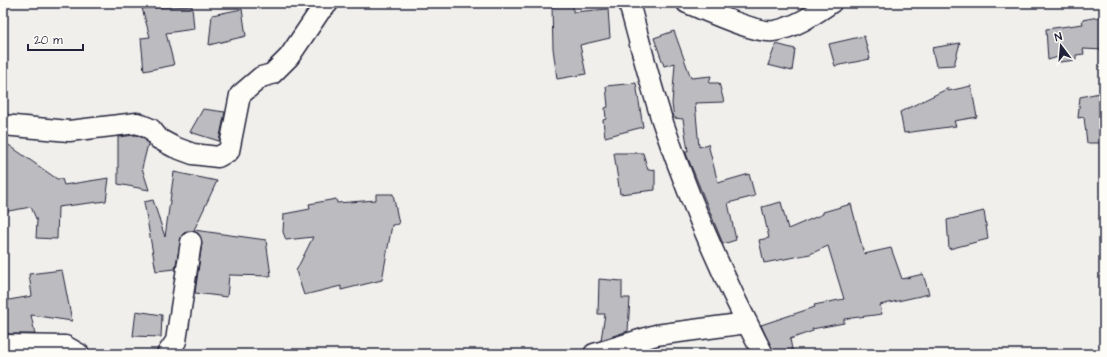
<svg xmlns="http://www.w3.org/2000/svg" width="1107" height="357" viewBox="0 0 1107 357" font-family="'Architects Daughter',sans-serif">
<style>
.building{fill:#bcbcc0;stroke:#22223b}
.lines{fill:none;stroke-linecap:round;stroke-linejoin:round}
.street-casing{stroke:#22223b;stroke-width:23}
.street{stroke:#fdfcf7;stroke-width:20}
</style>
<rect width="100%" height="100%" fill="#f0efec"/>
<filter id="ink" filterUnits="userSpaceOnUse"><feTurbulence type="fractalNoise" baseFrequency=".025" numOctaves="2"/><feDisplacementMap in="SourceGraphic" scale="8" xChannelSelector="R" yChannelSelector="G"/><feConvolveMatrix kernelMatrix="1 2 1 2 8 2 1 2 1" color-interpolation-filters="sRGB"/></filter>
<g filter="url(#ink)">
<g class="building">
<polygon points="567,3 573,3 573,12 608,9 610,38 580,45 586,74 557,79 553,48 552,7"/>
<polygon points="192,6 194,29 166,33 174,65 144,71 141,38 150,37 142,8"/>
<polygon points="242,9 246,36 209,45 212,15"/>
<polygon points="1104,16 1104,50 1083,49 1084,54 1076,55 1076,60 1060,62 1058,57 1048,60 1046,29 1083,24 1082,20"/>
<polygon points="674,31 691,78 711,76 709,83 719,83 724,102 695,103 699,147 708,144 718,183 749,174 755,196 728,203 736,240 723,244 685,151 688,151 683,119 674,118 672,104 675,63 664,66 654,38"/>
<polygon points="864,36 870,59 835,66 829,44"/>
<polygon points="960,43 954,65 936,66 932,48"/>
<polygon points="776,44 795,49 792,71 768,65"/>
<polygon points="636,83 643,127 605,137 603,120 606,119 605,108 608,107 606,86"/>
<polygon points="971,86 977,117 954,121 956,126 904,133 900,112 949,88 948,91"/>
<polygon points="1104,92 1104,143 1087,143 1084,117 1078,118 1080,97"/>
<polygon points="203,109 225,112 219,141 190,132"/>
<polygon points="135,135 144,138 148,144 142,168 149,190 118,184 118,137"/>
<polygon points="3,141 57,179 62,179 64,185 109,178 106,201 58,207 57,239 36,238 37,221 31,207 3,212"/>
<polygon points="614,153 643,153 648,170 655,169 655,190 620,194"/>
<polygon points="174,172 217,181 194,230 266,240 271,276 229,275 227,297 195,293 202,243 198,233 192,231 186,231 182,235 175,269 156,271 144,202 153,200 165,237"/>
<polygon points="376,194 393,194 399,224 392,225 382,280 341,290 341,286 304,295 296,271 313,237 286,240 283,232 284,214 310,209 309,204 336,199 337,203 376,200"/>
<polygon points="781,202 788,229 823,214 823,212 851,204 864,254 891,248 902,279 923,274 929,294 880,305 882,314 844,319 844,323 812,329 813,331 790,339 793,354 774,354 761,325 815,307 814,305 844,299 828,246 810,254 764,263 759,240 769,238 762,207"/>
<polygon points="984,211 988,239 949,249 947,220"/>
<polygon points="62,270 72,321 31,315 35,334 3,334 3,301 32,296 29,274"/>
<polygon points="599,279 622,281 622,298 630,298 628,331 601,340 605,314 598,314"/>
<polygon points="136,311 162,315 161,337 133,336"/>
</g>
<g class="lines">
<defs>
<g id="street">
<path d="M 629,3 C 640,43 650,84 663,123 C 690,202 724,280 763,354"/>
<path d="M 687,3 C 705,10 756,34 774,31 C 796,27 813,15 831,3"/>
<polyline points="3,125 69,131 137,123 151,129 159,139 174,147 193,154 218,157 229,151 240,95 261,77 272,74 289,57 320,11 328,3"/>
<polyline points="3,345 65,346 79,354"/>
<polyline points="167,354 176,341 191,242"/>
<polyline points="594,354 656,335 747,323"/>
</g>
</defs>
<use href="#street" class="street-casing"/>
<use href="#street" class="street"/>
</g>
</g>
<rect width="1107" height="357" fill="none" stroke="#fdfcf7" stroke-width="16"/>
<rect x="8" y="8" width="1091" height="341" fill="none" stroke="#22223b" stroke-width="1.5" filter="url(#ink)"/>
<g transform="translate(1061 46) rotate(344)" stroke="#fdfcf7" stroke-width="3" paint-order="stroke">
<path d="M0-3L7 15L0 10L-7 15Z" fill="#22223b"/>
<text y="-6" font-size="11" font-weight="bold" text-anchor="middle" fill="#22223b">N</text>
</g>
<path d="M28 44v6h55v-6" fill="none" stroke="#22223b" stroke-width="2"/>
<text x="34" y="44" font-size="12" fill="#22223b" stroke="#fdfcf7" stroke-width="3" paint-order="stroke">20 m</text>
</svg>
